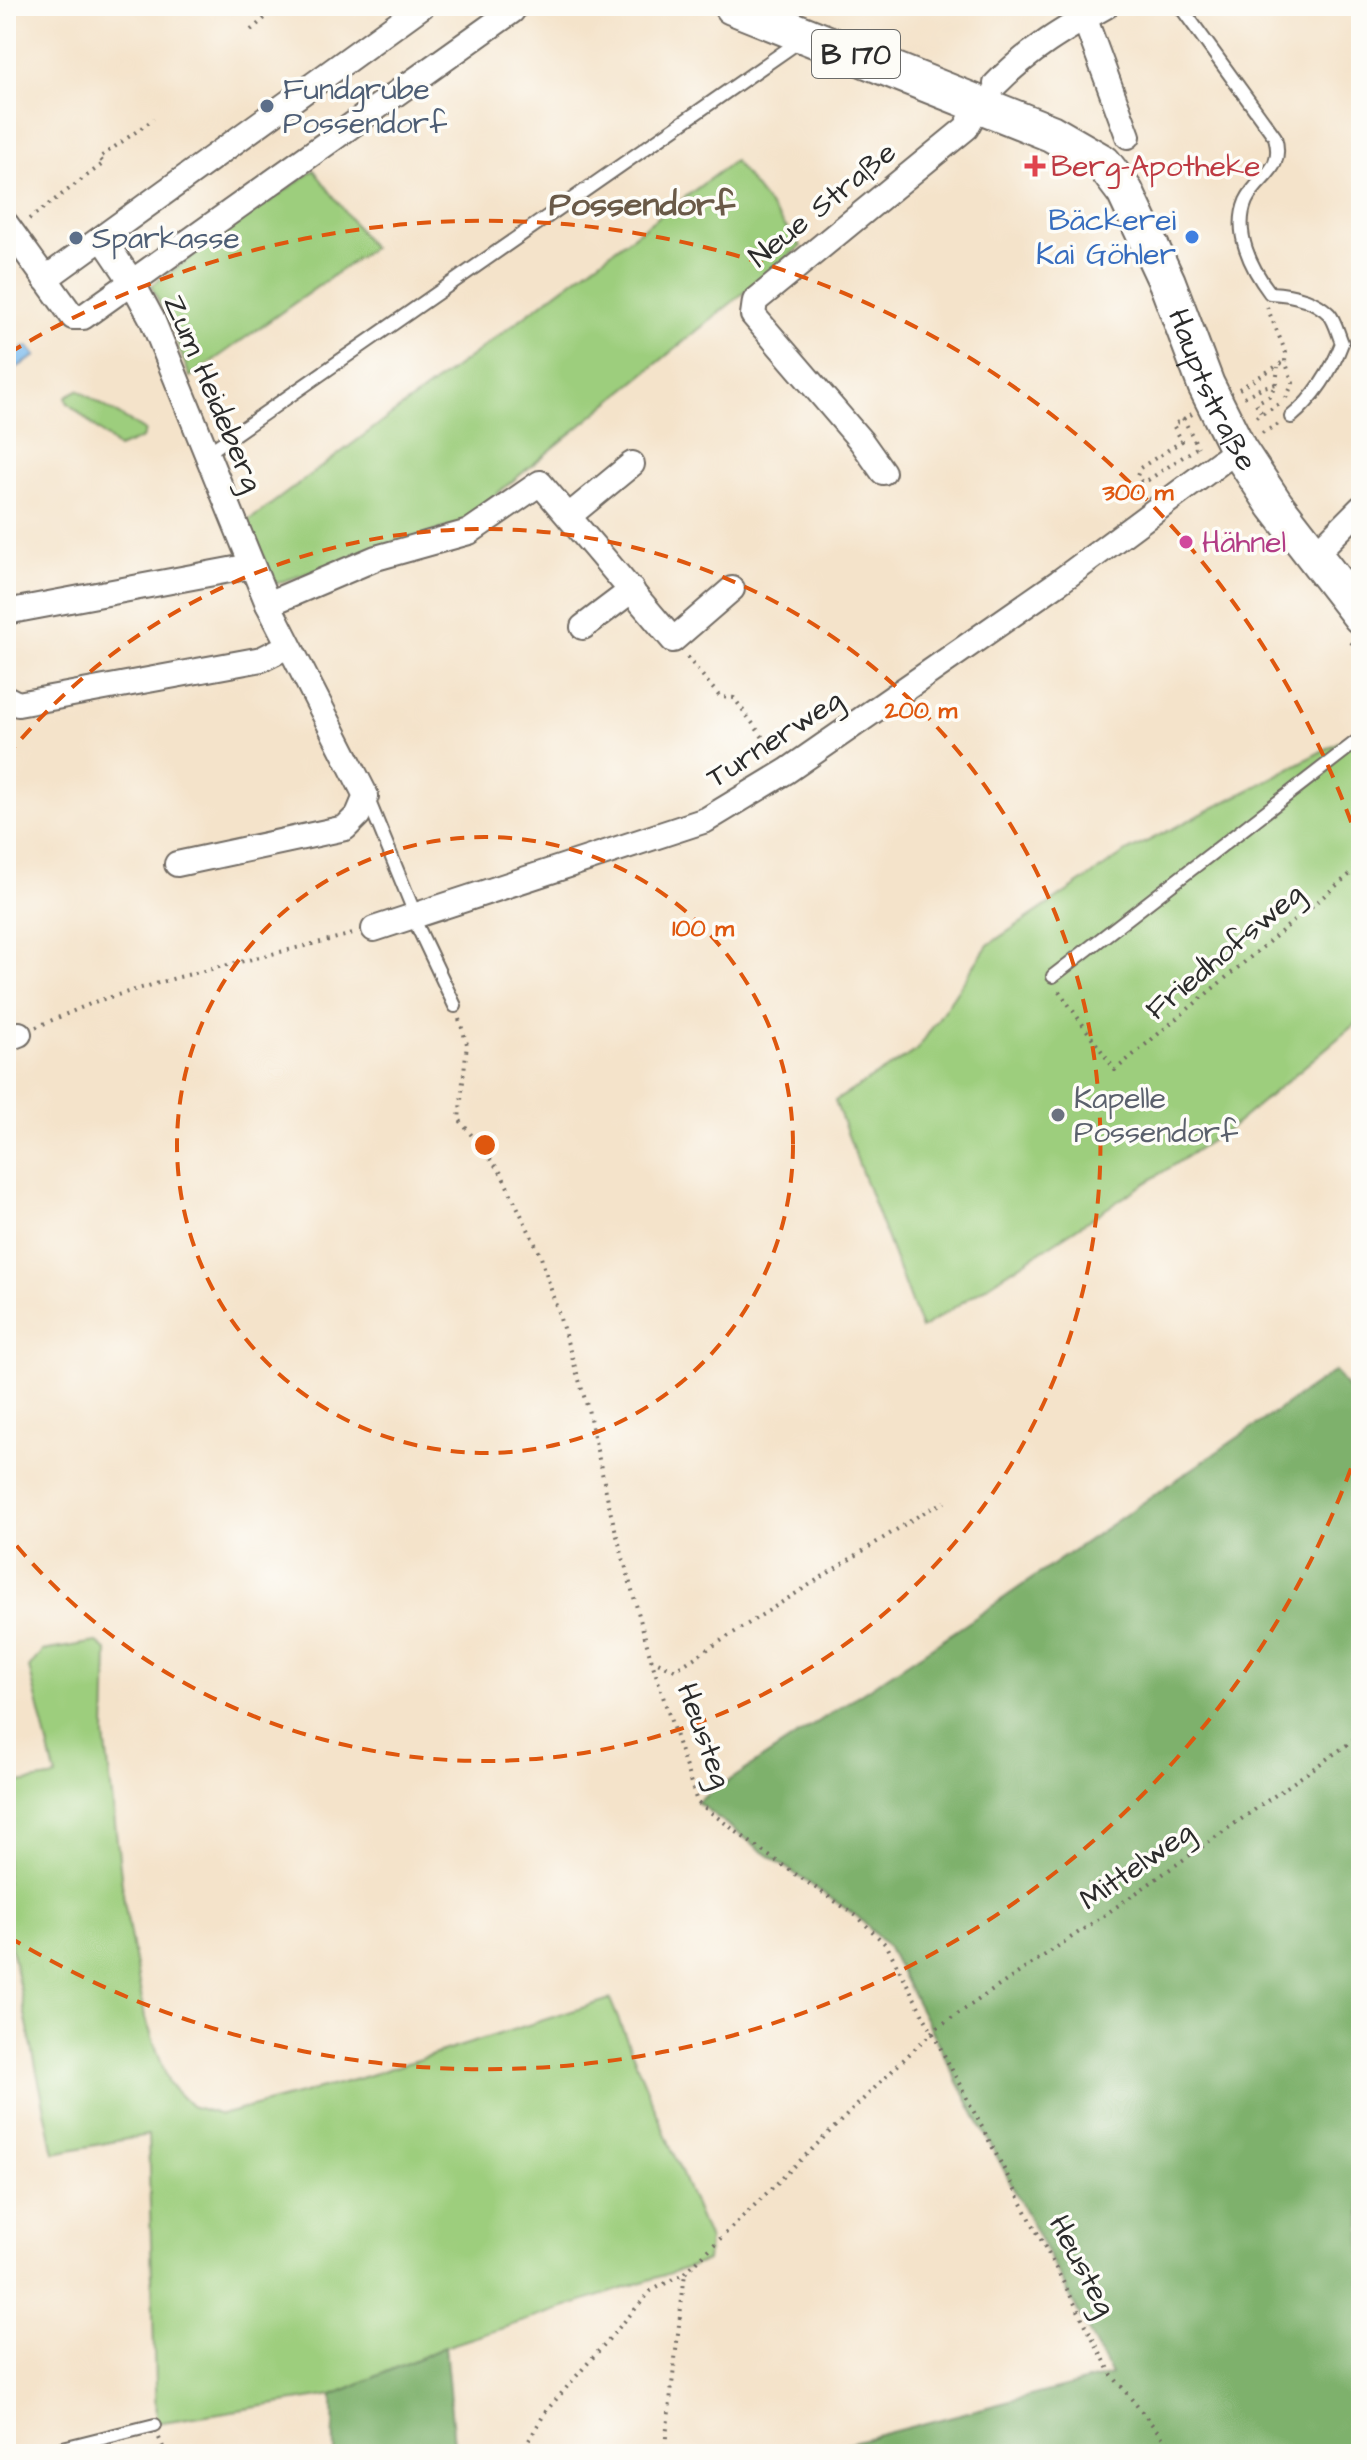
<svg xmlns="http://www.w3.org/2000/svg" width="1367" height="2460" viewBox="0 0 1367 2460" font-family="'Architects Daughter',sans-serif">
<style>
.green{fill:#9dce7d;stroke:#647c54;stroke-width:2}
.forest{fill:#7eb16c;stroke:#546e4c;stroke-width:2}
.water{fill:#79b9ed;stroke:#52728c;stroke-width:2}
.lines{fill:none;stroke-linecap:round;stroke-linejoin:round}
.service-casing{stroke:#716b63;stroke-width:16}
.minor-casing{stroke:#716b63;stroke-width:28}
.primary-casing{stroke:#716b63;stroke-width:40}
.path{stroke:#716b63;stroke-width:4;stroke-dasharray:2 6;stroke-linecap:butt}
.service{stroke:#fff;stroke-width:12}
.minor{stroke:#fff;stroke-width:24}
.primary{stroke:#fff;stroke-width:36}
.ring{fill:none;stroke:#df570e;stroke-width:4;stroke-dasharray:14 10}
.service-dot{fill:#5c6f8a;stroke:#fdfcf7;stroke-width:3}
.health-dot{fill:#e0444e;stroke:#fdfcf7;stroke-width:3}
.shop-dot{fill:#3f7fe0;stroke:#fdfcf7;stroke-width:3}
.hotel-dot{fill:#d1479c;stroke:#fdfcf7;stroke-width:3}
.worship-dot{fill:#6b7280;stroke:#fdfcf7;stroke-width:3}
.labels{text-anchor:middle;stroke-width:7;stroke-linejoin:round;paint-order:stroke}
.shield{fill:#fdfcf7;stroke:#6a6a68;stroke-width:2}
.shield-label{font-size:28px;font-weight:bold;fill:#2b2b2b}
.service-label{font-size:30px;fill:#4e5e75;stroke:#fdfcf7;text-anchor:start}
.health-label{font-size:30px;fill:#be3a42;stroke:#fdfcf7;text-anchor:start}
.street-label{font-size:30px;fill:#2b2b2b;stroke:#fdfcf7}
.shop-label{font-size:30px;fill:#366cbe;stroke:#fdfcf7;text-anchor:end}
.hotel-label{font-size:30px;fill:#b23c85;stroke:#fdfcf7;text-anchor:start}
.worship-label{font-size:30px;fill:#5b616d;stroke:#fdfcf7;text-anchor:start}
.quarter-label{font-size:34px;font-weight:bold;fill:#6a5a48;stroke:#fdfcf7}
.centre{fill:#df570e;stroke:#fdfcf7;stroke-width:4}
.ring-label{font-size:24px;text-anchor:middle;font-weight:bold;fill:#df570e;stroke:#fdfcf7;stroke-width:7;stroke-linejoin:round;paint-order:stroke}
</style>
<rect width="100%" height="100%" fill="#fdfcf7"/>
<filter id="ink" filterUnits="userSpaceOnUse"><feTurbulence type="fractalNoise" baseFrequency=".0125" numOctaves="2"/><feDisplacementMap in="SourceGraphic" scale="16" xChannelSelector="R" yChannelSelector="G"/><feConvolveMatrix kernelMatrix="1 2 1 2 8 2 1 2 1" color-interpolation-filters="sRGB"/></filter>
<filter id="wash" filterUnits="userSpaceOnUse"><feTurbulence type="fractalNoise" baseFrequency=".006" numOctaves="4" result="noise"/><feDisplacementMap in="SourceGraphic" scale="32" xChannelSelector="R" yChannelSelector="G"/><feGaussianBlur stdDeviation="1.8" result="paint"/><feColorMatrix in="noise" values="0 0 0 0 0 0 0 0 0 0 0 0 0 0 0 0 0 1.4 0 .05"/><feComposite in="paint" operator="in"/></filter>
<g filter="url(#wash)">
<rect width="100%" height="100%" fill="#f4e3ca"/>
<g class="green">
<polygon points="734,161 801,246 461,523 275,584 247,522"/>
<polygon points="314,170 372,248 190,377 170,324 151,286"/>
<polygon points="78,390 145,431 142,438 118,448 67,402 66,396"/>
<polygon points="1361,730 1361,1019 1232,1127 921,1329 835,1101 917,1050 988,945 1126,852 1253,788"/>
<polygon points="96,1642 107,1651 105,1736 124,1901 145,2017 169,2084 191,2106 221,2115 357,2079 610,1999 709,2240 707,2261 445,2347 333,2395 156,2423 148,2135 54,2153 6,1923 6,1785 56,1777 29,1668 42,1651"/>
</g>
<g class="forest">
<polygon points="1335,1371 1361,1409 1361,2454 806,2454 1111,2375 887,1946 858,1917 762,1851 697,1802 966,1624"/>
<polygon points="445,2347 455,2454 334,2454 333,2395"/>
</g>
<polygon class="water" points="28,346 36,356 6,374 6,356"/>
</g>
<g filter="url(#ink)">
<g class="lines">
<defs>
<g id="service">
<path d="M 1180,6 L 1275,137 C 1285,172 1258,175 1246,201 C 1233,232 1251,268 1270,293 C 1291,294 1313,298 1329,314 C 1335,320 1338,334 1342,343 C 1332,370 1314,398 1291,417"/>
<polyline points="206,454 801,40"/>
<polyline points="368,799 415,914"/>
<polyline points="412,915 455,1006"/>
<polyline points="1053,976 1361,738"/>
<polyline points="39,2454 155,2425"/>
</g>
<g id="minor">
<polyline points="1080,6 1128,136"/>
<path d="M 996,84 C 1029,50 1065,29 1106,6"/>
<polyline points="6,224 73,317 83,317 132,282 152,319 268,604 366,796 358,815 345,828 177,864"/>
<polyline points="103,239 132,282 512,11 515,6"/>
<polyline points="45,279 422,6"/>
<polyline points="883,472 861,441 753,315 755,301 966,128 979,104"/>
<polyline points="569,516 632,464"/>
<polyline points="1314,555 1361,508"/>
<polyline points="268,604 376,558 469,532 540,483 673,640 732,589"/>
<polyline points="6,612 251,566"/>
<polyline points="583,627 632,590"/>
<polyline points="6,698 18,704 262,659 288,646"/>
<polyline points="374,929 706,820 787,771 960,651 1059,582 1238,449"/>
<polyline points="6,1039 19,1034"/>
</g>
<g id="primary">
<path id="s1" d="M 732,6 L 1051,133 L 1103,163 L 1125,192 L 1167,282 L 1206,385 L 1238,449 L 1275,505 L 1361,616"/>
</g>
</defs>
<use href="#service" class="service-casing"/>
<use href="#minor" class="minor-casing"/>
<use href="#primary" class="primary-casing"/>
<g class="path">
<polyline points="311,6 314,10 320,6"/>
<polyline points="251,30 279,6"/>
<polyline points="29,219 104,163 99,158 154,119"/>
<polyline points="1267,307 1286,353 1285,361 1293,383 1286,398"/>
<polyline points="1276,384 1278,367"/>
<polyline points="1239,389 1285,361"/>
<polyline points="1244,397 1263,387 1276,384 1269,396 1256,403 1262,414"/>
<polyline points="1192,414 1173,425 1182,441 1140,468 1137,476 1141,481 1148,480 1201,445"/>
<polyline points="1256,417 1280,404"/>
<polyline points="1183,418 1198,447"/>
<polyline points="1262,433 1279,424"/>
<polyline points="1352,438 1361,437"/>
<polyline points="1351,642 1361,654"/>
<polyline points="687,657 720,697 734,698 775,754"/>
<polyline points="1059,991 1115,1070 1361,865"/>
<polyline points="459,1019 467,1044 459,1119 501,1173 540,1254 588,1409 611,1514 651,1659 697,1802 762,1851 858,1917 887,1946 1112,2375 1176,2454"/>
<polyline points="36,1027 97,1001 179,977 353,934"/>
<polyline points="651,1659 675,1670 926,1511 945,1502"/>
<polyline points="159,2438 166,2454"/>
<polyline points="521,2454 546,2411 651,2291 685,2273 935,2029 1106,1914 1361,1735"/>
<polyline points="664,2454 685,2273"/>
</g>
<use href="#service" class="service"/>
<use href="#minor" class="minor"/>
<use href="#primary" class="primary"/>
</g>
</g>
<g class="ring">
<circle cx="485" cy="1145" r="308"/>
<path d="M6 757A616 616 0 1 1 6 1533"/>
<path d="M1359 1446A924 924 0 0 1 9 1937M9 353A924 924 0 0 1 1359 844"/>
</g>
<g class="service-dot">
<circle cx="267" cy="106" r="8"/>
<circle cx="76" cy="238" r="8"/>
</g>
<path class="health-dot" d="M1031 154h8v8h8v8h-8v8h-8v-8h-8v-8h8z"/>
<circle class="shop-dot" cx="1192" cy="237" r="8"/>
<circle class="hotel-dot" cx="1186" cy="542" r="8"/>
<circle class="worship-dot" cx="1058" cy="1115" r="8"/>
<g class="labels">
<rect class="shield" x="812" y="30" width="88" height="48" rx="6"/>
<g class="shield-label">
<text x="856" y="64">B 170</text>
</g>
<g class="service-label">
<text x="283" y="99">Fundgrube<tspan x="283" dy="34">Possendorf</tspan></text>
<text x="92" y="248">Sparkasse</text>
</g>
<g class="health-label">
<text x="1051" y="176">Berg-Apotheke</text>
</g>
<g class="street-label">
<text transform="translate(822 204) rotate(-39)" y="10">Neue Straße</text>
<text dy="10" stroke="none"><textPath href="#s1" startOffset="656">Hauptstraße</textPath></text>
<text transform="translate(214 393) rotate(67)" y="10">Zum Heideberg</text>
<text transform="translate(774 738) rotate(-33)" y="10">Turnerweg</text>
<text transform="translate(1224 951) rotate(-40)" y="10">Friedhofsweg</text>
<text transform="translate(705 1735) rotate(70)" y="10">Heusteg</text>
<text transform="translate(1136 1865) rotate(-35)" y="10">Mittelweg</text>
<text transform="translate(1083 2265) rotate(62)" y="10">Heusteg</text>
</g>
<g class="shop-label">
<text x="1176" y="230">Bäckerei<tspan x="1176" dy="34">Kai Göhler</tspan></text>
</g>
<g class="hotel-label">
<text x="1202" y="552">Hähnel</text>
</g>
<g class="worship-label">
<text x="1074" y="1108">Kapelle<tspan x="1074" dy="34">Possendorf</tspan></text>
</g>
<g class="quarter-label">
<text x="642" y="215">Possendorf</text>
</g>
</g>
<circle cx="485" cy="1145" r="12" class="centre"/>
<g class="ring-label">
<text x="1138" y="500">300 m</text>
<text x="921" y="718">200 m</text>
<text x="703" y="936">100 m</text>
</g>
<rect width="1367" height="2460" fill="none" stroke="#fdfcf7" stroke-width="32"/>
</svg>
